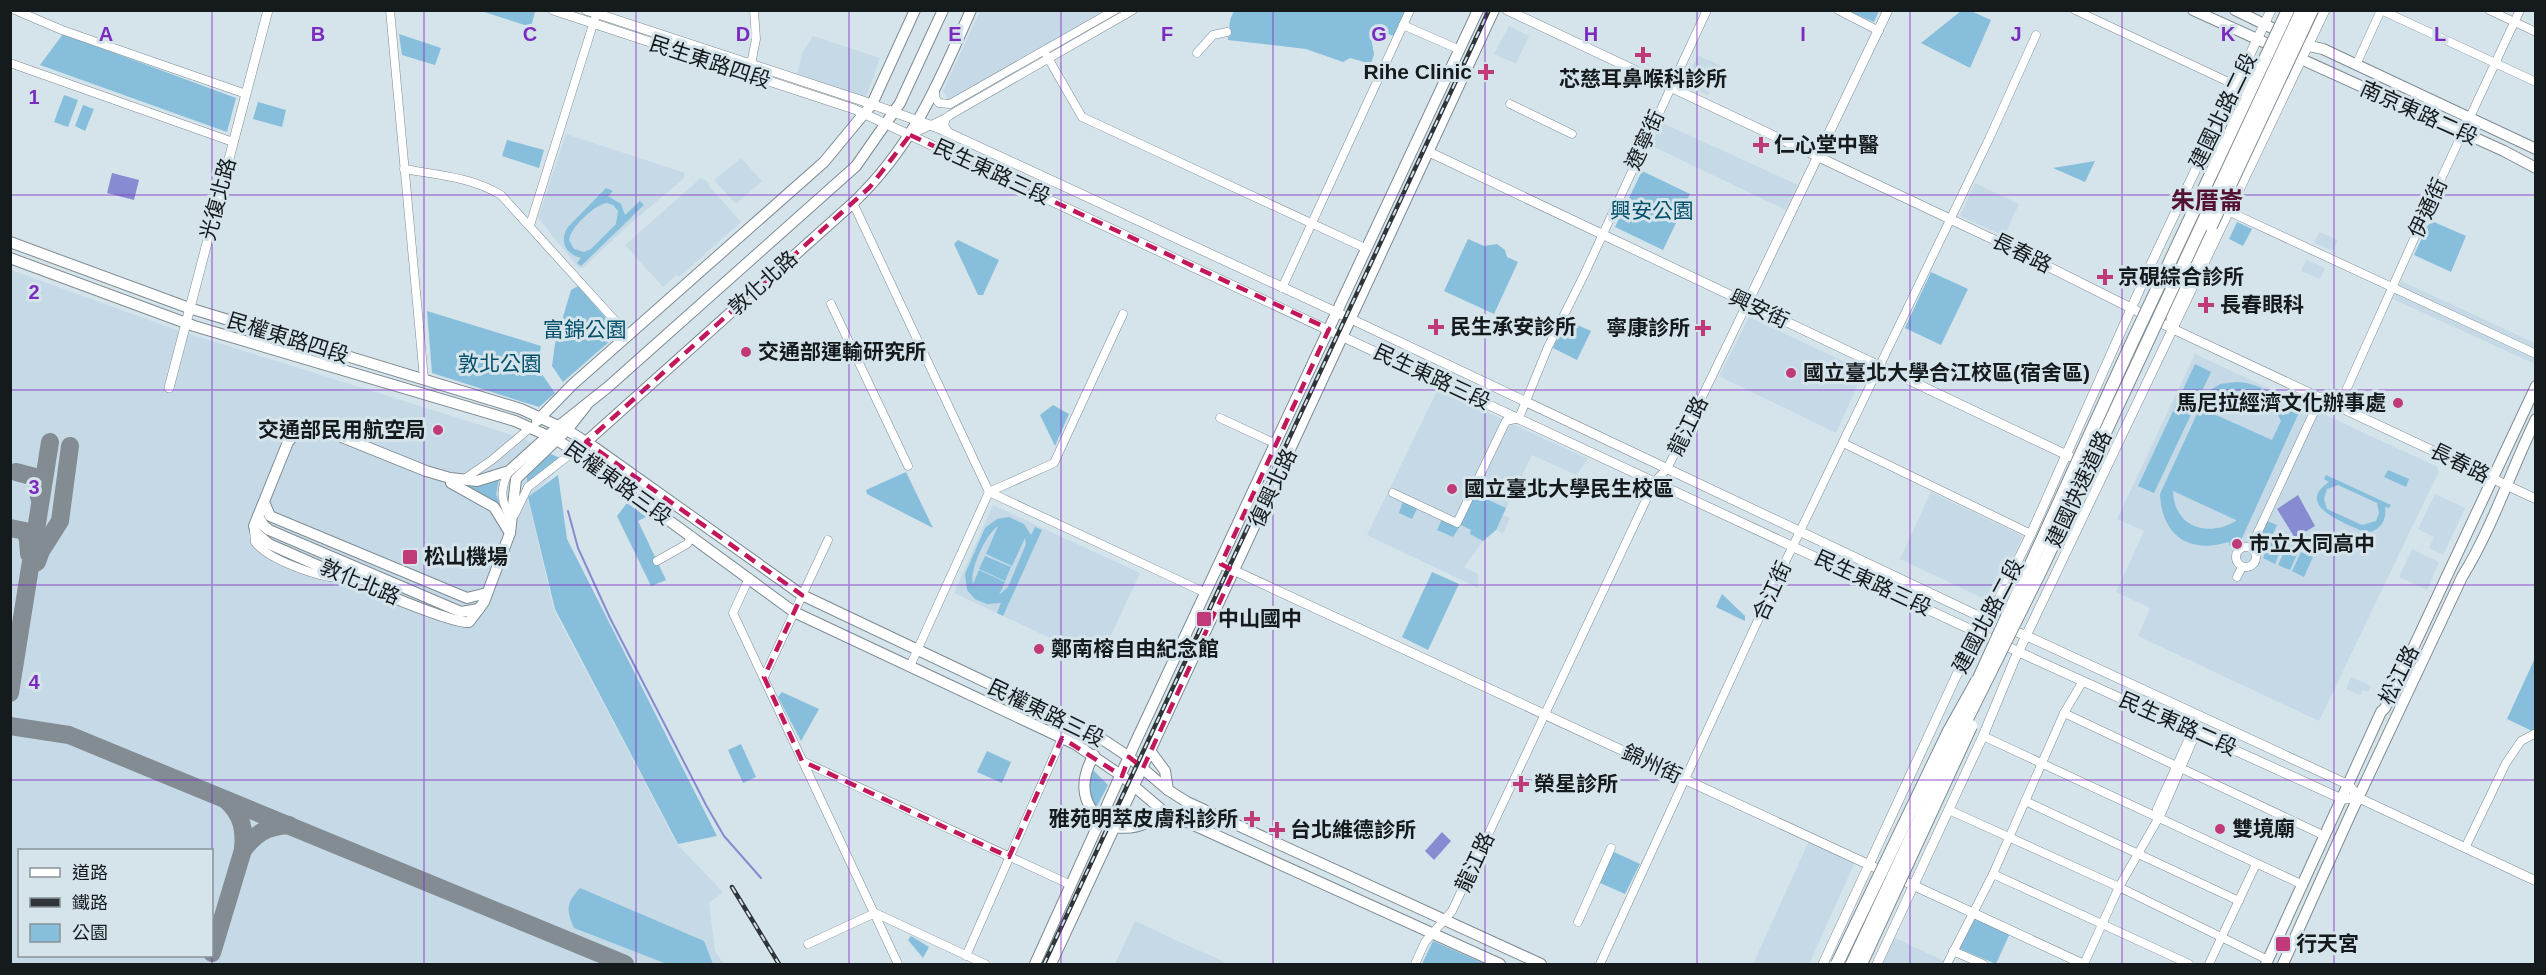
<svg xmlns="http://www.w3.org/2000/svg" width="2546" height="975" viewBox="0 0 2546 975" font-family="Helvetica,'Noto Sans TC',sans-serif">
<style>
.built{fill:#c5dae6;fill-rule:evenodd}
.green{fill:#86bedb;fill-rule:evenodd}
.water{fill:#878bd1}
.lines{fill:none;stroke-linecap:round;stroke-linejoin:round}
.stream{stroke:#878bd1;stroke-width:2}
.taxiway{stroke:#828c92;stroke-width:18}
.minor-casing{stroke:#7e8b92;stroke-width:9}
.tertiary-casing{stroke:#7e8b92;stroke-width:10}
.secondary-casing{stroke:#7e8b92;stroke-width:12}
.trunk-casing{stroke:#7e8b92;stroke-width:14}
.minor{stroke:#fff;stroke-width:8}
.tertiary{stroke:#fff;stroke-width:9}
.secondary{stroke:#fff;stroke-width:10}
.trunk{stroke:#fff;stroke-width:12}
.rail-casing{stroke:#2f3538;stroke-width:4.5}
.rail{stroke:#d5e4eb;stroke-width:2;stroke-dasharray:7;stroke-linecap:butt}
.trunk-bridge-casing{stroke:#7e8b92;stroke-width:14;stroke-linecap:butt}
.trunk-bridge{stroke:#fff;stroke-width:12}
.marked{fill:none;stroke:#c2185b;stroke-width:4.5;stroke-dasharray:12 8;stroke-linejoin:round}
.grid{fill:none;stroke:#7b2cbf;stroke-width:1.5;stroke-opacity:0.55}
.poi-dot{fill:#c03a7a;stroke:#d5e4eb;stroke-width:2}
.labels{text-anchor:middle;stroke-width:6;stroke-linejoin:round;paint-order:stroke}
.street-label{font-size:21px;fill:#151a1d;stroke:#d5e4eb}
.poi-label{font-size:21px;font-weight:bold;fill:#151a1d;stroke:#d5e4eb;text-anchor:start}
.park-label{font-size:21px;fill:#024f6b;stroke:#d5e4eb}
.quarter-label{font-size:24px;font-weight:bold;fill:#531231;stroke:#d5e4eb}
.grid-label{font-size:20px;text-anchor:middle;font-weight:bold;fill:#7b2cbf;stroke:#d5e4eb;stroke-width:6;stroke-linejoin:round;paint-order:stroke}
</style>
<rect width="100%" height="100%" fill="#d5e4eb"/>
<g class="built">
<polygon points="980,11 1104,11 949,102 943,91"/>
<polygon points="1509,26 1529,36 1516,64 1494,54"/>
<polygon points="813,36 880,58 866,97 797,74 803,52"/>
<polygon points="1698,55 1721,66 1708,95 1687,85 1686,82"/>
<polygon points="1660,122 1798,185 1786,210 1650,145"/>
<polygon points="566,134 685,173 683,179 631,223 583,268 579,268 538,218"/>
<polygon points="741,158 762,181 736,204 714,180"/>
<polygon points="701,178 708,182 709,186 741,222 679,277 676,275 663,287 625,245"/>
<polygon points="1975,183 2019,204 2004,236 1960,216"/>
<polygon points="2319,232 2338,240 2333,251 2314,243"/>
<polygon points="2306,260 2325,268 2320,279 2301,271"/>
<path d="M 11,270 L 174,329 L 525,439 L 564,464 L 528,499 L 554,610 L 677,844 L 723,892 L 709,903 L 715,951 L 724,964 L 11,964 ZM 20,850 L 212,850 L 212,956 L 20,956 Z"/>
<polygon points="2401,281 2535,343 2535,364 2393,299"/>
<polygon points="1749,317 1864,371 1836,433 1719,376"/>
<polygon points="2195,354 2414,456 2436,466 2439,471 2319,721 2138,636 2150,608 2116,592 2144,531 2117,519"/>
<polygon points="1438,389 1588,459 1576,475 1532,455 1503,515 1510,518 1503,534 1496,530 1484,540 1464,567 1478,574 1478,588 1367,535"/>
<polygon points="1931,492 2023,536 1991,602 1900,559"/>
<polygon points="2435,494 2465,508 2443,555 2429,548 2434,537 2418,529"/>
<polygon points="993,505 1140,573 1099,661 954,593"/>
<polygon points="2412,549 2439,562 2427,590 2399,577"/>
<polygon points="2351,677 2371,686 2368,692 2363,690 2360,695 2346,689"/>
<polygon points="1809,841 1855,862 1809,964 1753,964"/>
<polygon points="1135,921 1180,942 1225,962 1224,964 1115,964"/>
<polygon points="1891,936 1946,962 1945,964 1877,964"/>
</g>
<g class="green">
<polygon points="531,11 535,12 531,27 481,11"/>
<polygon points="1234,11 1406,11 1394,36 1379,31 1371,37 1374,54 1371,64 1350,58 1343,62 1306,49 1228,40 1230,20"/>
<polygon points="1848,11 1879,10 1879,11 1874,22"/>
<polygon points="1961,11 1971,11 1991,20 1970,68 1921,43"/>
<polygon points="63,34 236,98 227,132 40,65"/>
<polygon points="399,34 441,48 435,65 402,55"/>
<polygon points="64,95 78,100 68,127 54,122"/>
<polygon points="258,102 286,110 282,127 253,119"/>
<polygon points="83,105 94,109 85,131 75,126"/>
<polygon points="507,140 544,150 539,168 502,156"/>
<polygon points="2095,161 2085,182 2053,168"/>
<polygon points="1642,171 1690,194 1663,250 1615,227"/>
<path d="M 606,188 L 613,191 L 608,196 L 621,204 L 625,215 L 640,201 L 644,205 L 581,266 L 577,263 L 581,258 C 565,254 559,240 568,227 ZM 607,203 L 613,205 L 618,211 L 616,224 L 591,249 L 584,252 L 574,249 L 569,240 C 571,227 594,205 607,203 Z"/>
<polygon points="2237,222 2252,229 2243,246 2229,239"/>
<polygon points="2434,222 2466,236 2451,272 2414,255 2428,225"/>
<polygon points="1468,239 1484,246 1497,244 1505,250 1507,257 1518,262 1494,314 1444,291"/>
<polygon points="958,240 999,260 983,295 978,295 954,244"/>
<polygon points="1931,272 1968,289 1941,345 1905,328"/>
<polygon points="578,286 619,333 563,382 552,366 555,344 571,290"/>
<polygon points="427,311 541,346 537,367 555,393 539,407 432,373"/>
<polygon points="1566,320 1591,331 1577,360 1553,348"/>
<polygon points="2195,364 2211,372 2154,493 2138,486"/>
<path d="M 2236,382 C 2259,383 2277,394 2288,415 L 2293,404 L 2301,408 L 2237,549 L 2229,545 L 2229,542 C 2189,554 2162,536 2160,494 L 2207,392 L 2220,384 ZM 2237,390 C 2257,389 2273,402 2281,421 L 2272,440 L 2207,411 L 2217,397 L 2214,405 L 2225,410 L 2228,403 L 2217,397 ZM 2173,491 L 2236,520 L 2236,521 C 2207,538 2174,527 2173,491 Z"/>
<polygon points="1053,405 1069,414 1055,446 1040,415"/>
<polygon points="551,454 560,458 527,483 527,475"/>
<polygon points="2388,470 2409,479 2406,487 2384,477"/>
<polygon points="906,472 933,528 867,494 866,490"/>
<polygon points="558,475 567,539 717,836 678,844 555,609 528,497"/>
<path d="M 2326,475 L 2391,505 L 2389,508 L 2385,507 C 2387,521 2379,533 2364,532 C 2346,523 2293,506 2329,482 L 2324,479 ZM 2338,485 L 2377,503 L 2379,513 L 2376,521 L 2362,525 L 2327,509 L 2324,499 L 2327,489 Z"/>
<polygon points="499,479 496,494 500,505 466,486 480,486"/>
<polygon points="1471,492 1506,508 1496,530 1483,541 1470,534 1471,530 1457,523 1460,526 1453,537 1437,530 1443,517 1456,523"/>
<polygon points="1404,498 1419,505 1412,519 1399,513"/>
<polygon points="627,503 646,517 638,521 666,580 651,586 617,516"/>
<path d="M 1009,517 L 1024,524 L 1031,535 L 1035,527 L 1042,530 L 1003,616 L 997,613 L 1001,603 L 987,604 L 975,599 L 967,590 L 965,574 L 985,528 L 997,519 ZM 998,526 L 986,554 L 1012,566 L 1025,538 L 1026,544 L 1008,587 L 999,595 L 1005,582 L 979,570 L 973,584 C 969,570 986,534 998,526 Z"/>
<polygon points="2267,521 2277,525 2271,538 2283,544 2275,564 2263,558 2270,541 2261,537"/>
<polygon points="2287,545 2299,550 2290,570 2278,565"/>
<polygon points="2301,552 2313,557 2304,577 2292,571"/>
<polygon points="985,556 1011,567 1005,581 979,569"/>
<polygon points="1432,572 1459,584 1428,650 1402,637"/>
<polygon points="1722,594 1745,616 1745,621 1716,607"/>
<polygon points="2535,658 2535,728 2532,731 2507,719"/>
<polygon points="782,692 819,709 801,741 778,697"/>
<polygon points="741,744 756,777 743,783 728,750"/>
<polygon points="987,751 1011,762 1002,783 977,772"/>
<path d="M 1092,769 L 1108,785 L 1096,808 C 1087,798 1087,781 1092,769 Z"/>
<polygon points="1612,851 1640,864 1625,894 1598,882"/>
<path d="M 580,888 L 704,941 L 713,964 L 667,964 L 574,928 C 566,910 566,903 580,888 Z"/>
<polygon points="1974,914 2011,931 1996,964 1958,948"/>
<polygon points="911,936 929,947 923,958 908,940"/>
<polygon points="1433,941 1485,964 1422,964"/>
</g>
<g class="water">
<polygon points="112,173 139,180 134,200 107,193"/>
<polygon points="2298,495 2315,526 2295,538 2277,509"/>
<polygon points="1442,832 1451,841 1434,860 1425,851"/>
</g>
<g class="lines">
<polyline class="stream" points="568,511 578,548 610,618 706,805 724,836 761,878"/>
<g class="taxiway">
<polyline points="16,472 35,477 39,497"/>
<polyline points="10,528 25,531 28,540 29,554"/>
<polyline points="37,562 41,551 60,521 70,446"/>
<polyline points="10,693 50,442"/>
<polyline points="10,726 69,735 625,964"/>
<path d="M 243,850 C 257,832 266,827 289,825"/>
<path d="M 212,953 L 243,850 C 245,830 242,815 227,801"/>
</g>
<defs>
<g id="minor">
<polyline points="15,10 62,30 246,94"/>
<polyline points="390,10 424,379"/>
<polyline points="1838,10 1879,31"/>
<polyline points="2075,10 2235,85"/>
<polyline points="2381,10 2536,82"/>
<polyline points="2489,10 2536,32"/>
<polyline points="1403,25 1460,50"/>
<polyline points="1044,51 1082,117 1367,249"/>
<polyline points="1197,53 1213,35 1227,32"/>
<polyline points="10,63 233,142"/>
<polyline points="751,64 756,39 754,10"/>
<polyline points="2356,65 2381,10"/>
<polyline points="935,91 935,98 939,103 950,104 1115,10"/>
<polyline points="1510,104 1572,134"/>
<polyline points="948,132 944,125 946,118 950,115 1133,10"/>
<polyline points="910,135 946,118"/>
<path d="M 404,169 C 438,175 471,177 501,195 L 629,336"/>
<polyline points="853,203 989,492"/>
<polyline points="2230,212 2536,354"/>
<polyline points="530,225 595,18"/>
<polyline points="1282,288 1410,10"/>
<polyline points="831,304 908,466"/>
<polyline points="2339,406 2441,179 2520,10"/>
<polyline points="1220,418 1276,444"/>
<polyline points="1843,443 2031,534"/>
<path d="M 509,471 C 499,490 501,501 511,519"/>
<polyline points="463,480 492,460 531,427"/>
<polyline points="989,492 1206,593"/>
<polyline points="989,492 1054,463 1123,314"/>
<polyline points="1393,493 1457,523 1506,421 1519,418 1548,347 1583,277 1707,10"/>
<polyline points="515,514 528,487 586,442"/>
<path d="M 254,530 L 255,542 C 268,560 320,578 342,578"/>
<circle cx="2246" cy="557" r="10"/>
<polyline points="2251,547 2321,397"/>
<polyline points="657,561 687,544 692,536"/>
<polyline points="2237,577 2242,567"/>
<polyline points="749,578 733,613 898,964"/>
<polyline points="910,666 989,492"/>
<polyline points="764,677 828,540"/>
<polyline points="2064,713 2325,836"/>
<polyline points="1983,736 2303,885"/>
<polyline points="802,761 1071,885"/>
<polyline points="2025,801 2239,901"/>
<polyline points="1949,810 2119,887 2268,960"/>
<polyline points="2157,817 2157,809 2190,736"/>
<polyline points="2465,848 2506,763 2521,741 2536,733"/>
<polyline points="1993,874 2189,964"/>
<polyline points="1578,922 1611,848"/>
<polyline points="808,944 875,913 985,964"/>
<polyline points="1953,951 1983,964"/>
<polyline points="966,956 1062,738"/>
<polyline points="1415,964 1425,942 1452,911 1655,481 1667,469 1747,304"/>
<polyline points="1600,964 1776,581 1989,139 2036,35"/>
<polyline points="1947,964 1993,874 2064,713 2083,681"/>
<polyline points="2084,964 2119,887 2162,812 2193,740 2194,730"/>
<polyline points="2209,964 2256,864"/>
</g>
<g id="tertiary">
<polyline points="553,10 854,109 2034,659 2342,799 2359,798"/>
<polyline points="586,10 860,100 938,128 1351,319 1987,620 2027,636 2349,785 2359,798 2536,881"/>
<polyline points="1507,10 2003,244 2173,329 2536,499"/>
<polyline points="2245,65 2271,10"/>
<polyline points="1429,152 2071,457"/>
<polyline points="1747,304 1888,10"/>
<polyline points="169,388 268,10"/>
<polyline points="1220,564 2083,964"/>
<polyline points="1823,964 1977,631 1996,605 2031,534 2151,264 2238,80"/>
<polyline points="1877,964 1983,736 2014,661 2325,10"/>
</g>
<g id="secondary">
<polyline points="2193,10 2504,151 2536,168"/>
<polyline points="2235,10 2309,46 2323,49 2536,149"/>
<polyline points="10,242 189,308 521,409 567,430 594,447 802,595 1093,733 1129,757 1168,790 1187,802 1541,964"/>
<polyline points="10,258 194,326 515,421 557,440 574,451 794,612 1075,744 1122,776 1162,810 1176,817 1500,964"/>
<path d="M 586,406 L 567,430 L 516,479 L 510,533 L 484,602 L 469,622 C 448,625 299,557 269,544 L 256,533 L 254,526 L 288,442 L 294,435 L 309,428 L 327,431 L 426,471 L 450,478 L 477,481 L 509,471 L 559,426 L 608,387 L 856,166 L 900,103 L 943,10"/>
<polyline points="537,421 572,385 824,162 872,104 915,10"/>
<path d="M 586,442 L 853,203 C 913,146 938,84 971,10"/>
<polyline points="451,483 494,507 510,533"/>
<polyline points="264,502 270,516 467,598 487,593"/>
<polyline points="258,516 264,526 269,530 461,612 479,609"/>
<polyline points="1151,752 1165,771 1168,790"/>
<path d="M 1094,755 C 1080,779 1080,802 1102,821"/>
<path d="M 1115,827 C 1134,830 1150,824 1162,810"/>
<polyline points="1035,964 1136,741 1478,10"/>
<polyline points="1051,964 1494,10"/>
<polyline points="2266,964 2381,712 2385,708 2536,386"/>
<path d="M 2283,964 L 2351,813 L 2462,577 C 2493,527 2510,472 2536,419"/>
</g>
<g id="trunk">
<polyline points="2207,167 2235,104 2248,60"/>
<polyline points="2173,329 2172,310 2211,226"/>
</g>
</defs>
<use href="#minor" class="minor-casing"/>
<use href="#tertiary" class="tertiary-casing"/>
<use href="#secondary" class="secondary-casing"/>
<use href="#trunk" class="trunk-casing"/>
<use href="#minor" class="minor"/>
<use href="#tertiary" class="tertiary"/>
<use href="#secondary" class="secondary"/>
<use href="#trunk" class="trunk"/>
<defs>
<g id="rail">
<polyline points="732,887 779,964"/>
<polyline points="1044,964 1489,10"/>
</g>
</defs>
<use href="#rail" class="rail-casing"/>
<use href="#rail" class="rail"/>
<defs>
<g id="trunk-bridge">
<polyline points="2211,226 2312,10"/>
<polyline points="1975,687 2129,349 2288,10"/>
<polyline points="1837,964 1948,733 1977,681"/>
<polyline points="1852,964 1958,737 2042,568 2302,10"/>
<polyline points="1861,964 1971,726"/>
</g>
</defs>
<use href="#trunk-bridge" class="trunk-bridge-casing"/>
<use href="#trunk-bridge" class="trunk-bridge"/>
</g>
<path class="marked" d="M 910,135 L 1329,329 L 1221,564 L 1234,571 L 1143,768 L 1129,757 L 1122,776 L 1062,738 L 1009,857 L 802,761 L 764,677 L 802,595 L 586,442 L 870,187 Z"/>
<path class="grid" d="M 212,10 L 212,964M 424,10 L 424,964M 636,10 L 636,964M 849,10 L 849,964M 1061,10 L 1061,964M 1273,10 L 1273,964M 1485,10 L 1485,964M 1697,10 L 1697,964M 1910,10 L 1910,964M 2122,10 L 2122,964M 2334,10 L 2334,964M 10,195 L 2536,195M 10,390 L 2536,390M 10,585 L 2536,585M 10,780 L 2536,780"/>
<g class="poi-dot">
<path d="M1640 46h6v6h6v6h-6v6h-6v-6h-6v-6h6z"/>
<path d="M1483 63h6v6h6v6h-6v6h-6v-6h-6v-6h6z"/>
<path d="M1758 136h6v6h6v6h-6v6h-6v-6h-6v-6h6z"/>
<path d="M2102 268h6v6h6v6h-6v6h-6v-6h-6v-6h6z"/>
<path d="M2203 296h6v6h6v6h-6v6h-6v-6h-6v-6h6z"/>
<path d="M1433 318h6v6h6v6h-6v6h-6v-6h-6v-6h6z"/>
<path d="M1700 319h6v6h6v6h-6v6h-6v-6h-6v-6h6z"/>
<circle cx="746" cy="352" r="6"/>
<circle cx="1791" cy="373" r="6"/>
<circle cx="2398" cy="403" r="6"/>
<circle cx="438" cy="430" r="6"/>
<circle cx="1452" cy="489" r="6"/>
<circle cx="2237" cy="544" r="6"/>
<rect x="402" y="549" width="16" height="16" rx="3"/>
<rect x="1196" y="611" width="16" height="16" rx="3"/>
<circle cx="1039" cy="649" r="6"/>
<path d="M1518 775h6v6h6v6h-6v6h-6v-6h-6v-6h6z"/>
<path d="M1249 810h6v6h6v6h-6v6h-6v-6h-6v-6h6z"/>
<circle cx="2220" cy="829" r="6"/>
<path d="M1274 821h6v6h6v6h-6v6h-6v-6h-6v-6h6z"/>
<rect x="2275" y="936" width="16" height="16" rx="3"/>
</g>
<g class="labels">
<g class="street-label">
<text transform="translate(710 62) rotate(18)" y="7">民生東路四段</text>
<text transform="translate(2223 111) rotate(-64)" y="7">建國北路二段</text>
<text transform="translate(2419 113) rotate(24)" y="7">南京東路二段</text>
<text transform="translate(1645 140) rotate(-65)" y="7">遼寧街</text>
<text transform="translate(992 172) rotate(25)" y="7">民生東路三段</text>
<text transform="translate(218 199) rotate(-75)" y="7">光復北路</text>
<text transform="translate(2428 208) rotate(-65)" y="7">伊通街</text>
<text transform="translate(2022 253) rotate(26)" y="7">長春路</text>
<text transform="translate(763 283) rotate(-42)" y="7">敦化北路</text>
<text transform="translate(1759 309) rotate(25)" y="7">興安街</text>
<text transform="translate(288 338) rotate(17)" y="7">民權東路四段</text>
<text transform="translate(1432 377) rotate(25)" y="7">民生東路三段</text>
<text transform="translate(1688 426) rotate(-64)" y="7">龍江路</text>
<text transform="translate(2460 463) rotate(26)" y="7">長春路</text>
<text transform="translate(618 483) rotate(36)" y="7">民權東路三段</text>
<text transform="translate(1273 488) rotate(-65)" y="7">復興北路</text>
<text transform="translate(2079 489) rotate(-65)" y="7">建國快速道路</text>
<text transform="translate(360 582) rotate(23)" y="7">敦化北路</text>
<text transform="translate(1873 583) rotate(25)" y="7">民生東路三段</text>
<text transform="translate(1772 591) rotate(-65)" y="7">合江街</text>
<text transform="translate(1988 616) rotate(-62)" y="7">建國北路二段</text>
<text transform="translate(2399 675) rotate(-64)" y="7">松江路</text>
<text transform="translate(1046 713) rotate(26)" y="7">民權東路三段</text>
<text transform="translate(2178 724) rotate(24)" y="7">民生東路二段</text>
<text transform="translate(1652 764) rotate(25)" y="7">錦州街</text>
<text transform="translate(1475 862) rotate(-65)" y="7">龍江路</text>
</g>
<g class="poi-label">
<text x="1472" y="79" text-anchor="end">Rihe Clinic</text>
<text x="1643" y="86" text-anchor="middle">芯慈耳鼻喉科診所</text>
<text x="1774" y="152">仁心堂中醫</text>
<text x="2118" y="284">京硯綜合診所</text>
<text x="2220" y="312">長春眼科</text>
<text x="1450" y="334">民生承安診所</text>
<text x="1690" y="335" text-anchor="end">寧康診所</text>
<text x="758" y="359">交通部運輸研究所</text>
<text x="1803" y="380">國立臺北大學合江校區(宿舍區)</text>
<text x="2386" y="410" text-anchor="end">馬尼拉經濟文化辦事處</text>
<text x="426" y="437" text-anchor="end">交通部民用航空局</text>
<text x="1464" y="496">國立臺北大學民生校區</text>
<text x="2249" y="551">市立大同高中</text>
<text x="424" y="564">松山機場</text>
<text x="1218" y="626">中山國中</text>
<text x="1051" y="656">鄭南榕自由紀念館</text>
<text x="1534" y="791">榮星診所</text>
<text x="1238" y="826" text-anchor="end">雅苑明萃皮膚科診所</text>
<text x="2232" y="836">雙境廟</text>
<text x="1290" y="837">台北維德診所</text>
<text x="2296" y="951">行天宮</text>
</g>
<g class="park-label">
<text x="1652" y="218">興安公園</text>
<text x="585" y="337">富錦公園</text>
<text x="500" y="371">敦北公園</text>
</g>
<g class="quarter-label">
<text x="2207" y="209">朱厝崙</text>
</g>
</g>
<g class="grid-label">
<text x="106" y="41">A</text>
<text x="318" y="41">B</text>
<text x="530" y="41">C</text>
<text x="743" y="41">D</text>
<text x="955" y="41">E</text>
<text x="1167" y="41">F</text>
<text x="1379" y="41">G</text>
<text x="1591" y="41">H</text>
<text x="1803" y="41">I</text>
<text x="2016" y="41">J</text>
<text x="2228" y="41">K</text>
<text x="2440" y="41">L</text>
<text x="34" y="104">1</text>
<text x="34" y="299">2</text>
<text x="34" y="494">3</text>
<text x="34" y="689">4</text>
</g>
<rect width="2546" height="975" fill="none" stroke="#151a1d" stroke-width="24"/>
<rect x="18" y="849" width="195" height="108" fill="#d5e4eb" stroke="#889399" stroke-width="1.5"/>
<rect x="30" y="868" width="30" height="9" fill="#ffffff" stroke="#889399" stroke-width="1.5"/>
<text x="72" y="879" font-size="18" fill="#151a1d">道路</text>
<rect x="30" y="898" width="30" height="9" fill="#2f3538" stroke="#889399" stroke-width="1.5"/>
<text x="72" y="909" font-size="18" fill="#151a1d">鐵路</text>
<rect x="30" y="924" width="30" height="18" fill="#86bedb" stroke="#889399" stroke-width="1.5"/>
<text x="72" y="939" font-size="18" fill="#151a1d">公園</text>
</svg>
